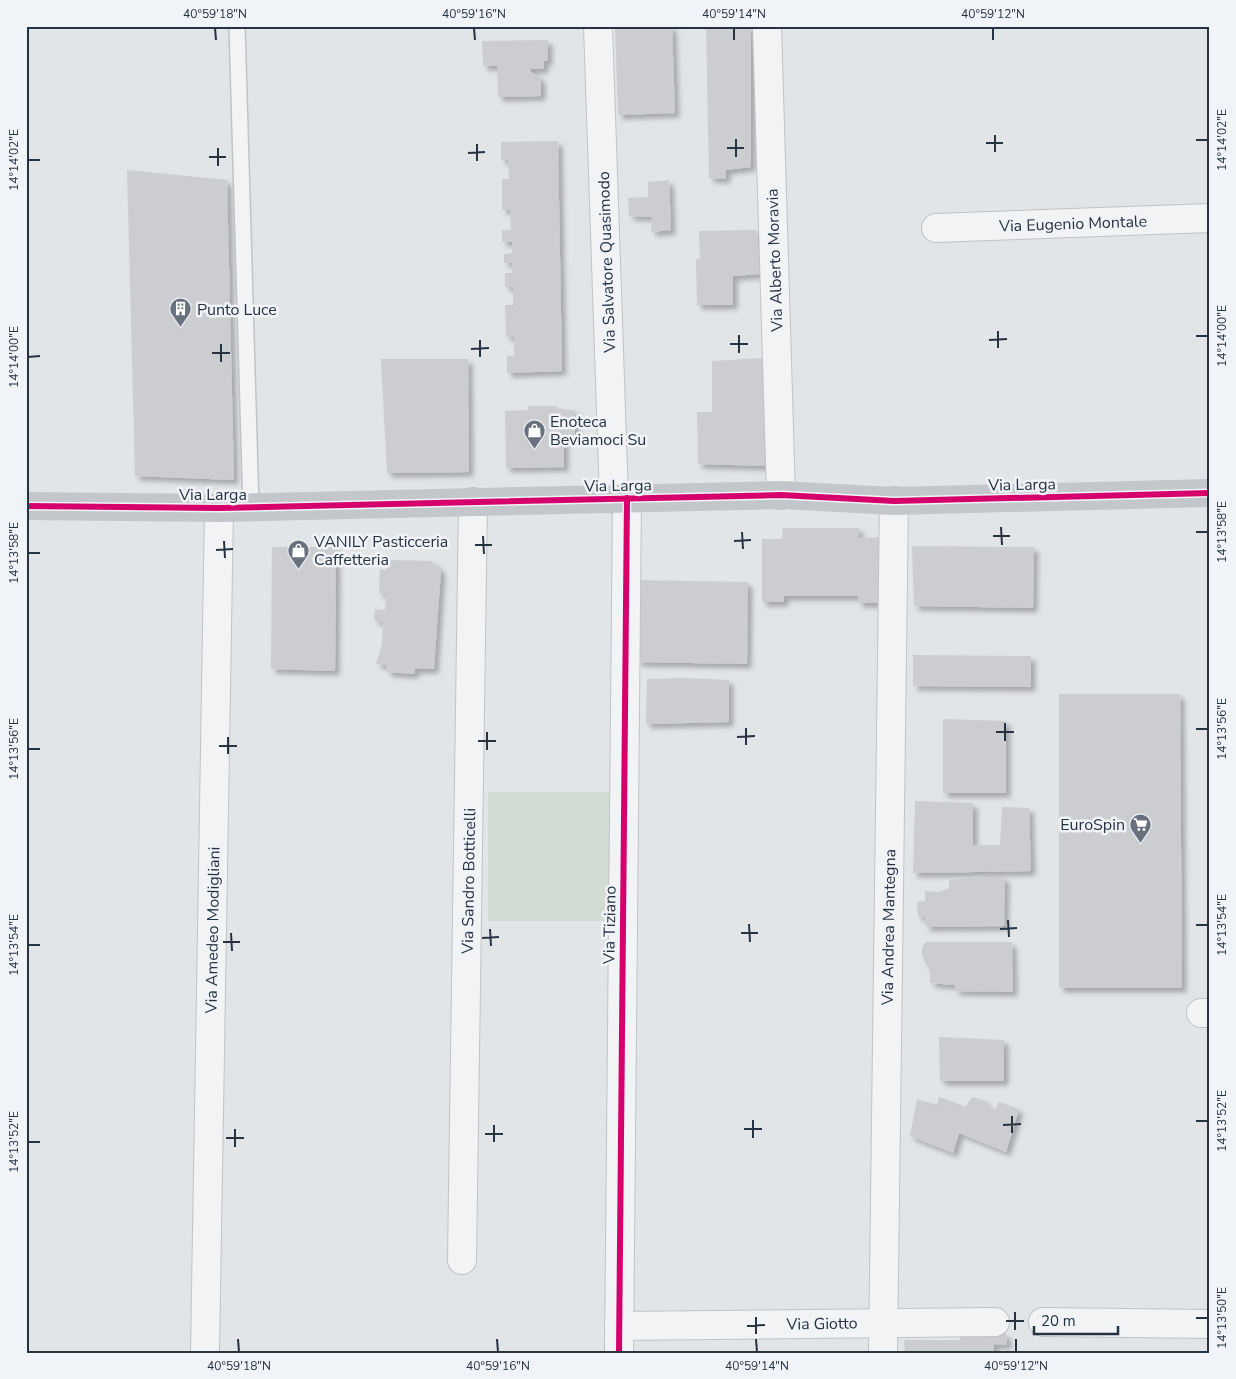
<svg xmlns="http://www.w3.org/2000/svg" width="1236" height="1379" viewBox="0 0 1236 1379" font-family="'Nunito Sans',sans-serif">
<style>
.green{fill:#d3dcd3}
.building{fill:#cbcdd0;filter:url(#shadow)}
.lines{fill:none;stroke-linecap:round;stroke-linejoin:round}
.lane-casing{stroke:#c0c3c6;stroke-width:18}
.street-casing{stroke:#c0c3c6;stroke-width:30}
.lane{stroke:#f2f3f4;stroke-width:15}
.street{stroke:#f2f3f4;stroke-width:28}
.secondary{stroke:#c3c6ca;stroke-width:28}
.cycleway-casing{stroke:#f0f3f7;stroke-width:9}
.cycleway{stroke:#d6006c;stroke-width:6}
.ticks{fill:none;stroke:#273243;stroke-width:2}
.labels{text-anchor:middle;stroke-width:5;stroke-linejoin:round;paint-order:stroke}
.street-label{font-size:16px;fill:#273243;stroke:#f0f3f7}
.poi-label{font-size:16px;fill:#273243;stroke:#f0f3f7;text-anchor:start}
.neatline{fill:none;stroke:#273243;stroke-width:2}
.ticks-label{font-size:12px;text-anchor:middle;fill:#273243}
</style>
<defs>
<filter id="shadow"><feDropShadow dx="4.5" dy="4.5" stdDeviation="2.5" flood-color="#0004"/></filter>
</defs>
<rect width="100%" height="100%" fill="#e2e5e8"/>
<polygon class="green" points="488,792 610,792 609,921 488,921"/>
<g class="building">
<polygon points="615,26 672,26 675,113 618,115"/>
<polygon points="706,26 751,26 751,167 726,170 726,179 709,178"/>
<polygon points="548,40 548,61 544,61 544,69 531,69 531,72 541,78 541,96 498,97 497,66 483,66 482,41"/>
<polygon points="558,141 562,371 507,373 507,356 514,356 514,336 506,337 505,305 513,305 513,287 505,287 505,273 512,273 512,263 504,263 504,254 512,253 512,242 502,242 502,230 511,230 510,210 502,210 502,179 509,179 508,160 501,160 501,142"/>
<polygon points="127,170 227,180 234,480 135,476"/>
<polygon points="669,180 671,230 651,232 652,217 629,216 628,198 648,197 648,182"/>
<polygon points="757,230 760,274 733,276 733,305 697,305 696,259 700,259 699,231"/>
<polygon points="765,358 767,466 698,464 697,412 712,412 712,361"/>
<polygon points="381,359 468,359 469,472 387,473"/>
<polygon points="528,406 557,406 557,409 575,410 575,436 564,437 564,467 506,468 505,411 528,410"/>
<polygon points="783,528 859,528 859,538 883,537 884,603 858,603 858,596 784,596 784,602 762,602 762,539 782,539"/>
<polygon points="912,546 1034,547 1033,608 914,606"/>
<polygon points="272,547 336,547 335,671 271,669"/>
<polygon points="389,560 431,561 441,570 434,669 415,669 414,674 387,672 386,665 376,664 382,644 383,623 374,620 375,609 385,610 386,594 379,593 380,569 386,570"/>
<polygon points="637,580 748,582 747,664 637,662"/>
<polygon points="913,655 1031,656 1031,687 913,686"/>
<polygon points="682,678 729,680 729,722 646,724 647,679"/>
<polygon points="1059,694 1180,694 1182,988 1059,988"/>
<polygon points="943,719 1006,721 1006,793 943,793"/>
<polygon points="915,801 973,803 973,845 1000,845 1002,807 1029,808 1031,871 913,873"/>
<polygon points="966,877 1005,877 1004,926 926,927 925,917 918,917 917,902 925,901 925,891 939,892 949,888 949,880"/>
<polygon points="926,942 1012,942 1013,992 955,991 955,985 930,983 930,971 922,956 922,947"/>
<polygon points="939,1037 1004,1040 1004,1081 940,1081"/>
<polygon points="939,1097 965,1107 972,1097 986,1101 986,1105 995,1109 999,1102 1019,1109 1006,1152 959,1133 953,1153 910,1136 917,1099 937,1105"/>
<polygon points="960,1332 1006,1333 1007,1345 994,1344 994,1353 905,1353 904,1340 960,1340"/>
</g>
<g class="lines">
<defs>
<polyline id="lane" points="237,26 251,508"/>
<g id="street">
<polyline points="598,26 614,499"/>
<polyline points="767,26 781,495"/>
<polyline points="936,228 1210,218"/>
<polyline points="1201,1013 1210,1013"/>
<polyline points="462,1260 473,502"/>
<polyline points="1043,1322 1210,1324"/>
<polyline points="619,1326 995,1322"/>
<polyline points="205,1353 219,508"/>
<polyline points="619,1353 627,498"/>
<polyline points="883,1353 894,501"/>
</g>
</defs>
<use href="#lane" class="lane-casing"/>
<use href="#street" class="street-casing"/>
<use href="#lane" class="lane"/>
<use href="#street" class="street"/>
<polyline class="secondary" points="26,506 219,508 781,495 894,501 1210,493"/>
<defs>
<g id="cycleway">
<polyline points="26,506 219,508 781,495 894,501 1210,493"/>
<polyline points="619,1353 627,498"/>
</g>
</defs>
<use href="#cycleway" class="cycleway-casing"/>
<use href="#cycleway" class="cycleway"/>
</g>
<path class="ticks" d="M 215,28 L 216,40M 474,28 L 475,40M 734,28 L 734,40M 993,28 L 993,40M 995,135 L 995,152M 736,139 L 736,157M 1196,140 L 1208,140M 986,143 L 1003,143M 477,144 L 477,161M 218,148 L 218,166M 727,148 L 744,148M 468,153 L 485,152M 209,157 L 226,157M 28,160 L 40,160M 998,331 L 998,348M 739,335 L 739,353M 1196,336 L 1208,336M 480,340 L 480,357M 989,340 L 1007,339M 221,344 L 221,362M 730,344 L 748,344M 471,349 L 489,348M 212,353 L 230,353M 28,357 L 40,356M 1001,527 L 1002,545M 742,532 L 743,549M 1196,532 L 1208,532M 483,536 L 484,554M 993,536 L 1010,536M 224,541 L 225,558M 734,541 L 751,540M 475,545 L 492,545M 216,550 L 233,549M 28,553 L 40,553M 1005,723 L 1005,741M 746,728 L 746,745M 1196,729 L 1208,729M 487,732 L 487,750M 996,732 L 1014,732M 228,737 L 228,754M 737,737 L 755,736M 478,741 L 496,741M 219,746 L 237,746M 28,749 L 40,749M 1008,920 L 1009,937M 749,924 L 750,942M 1196,925 L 1208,925M 490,929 L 491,946M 1000,929 L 1017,928M 231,933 L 232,951M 741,933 L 758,933M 482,938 L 499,937M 223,942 L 240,942M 28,945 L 40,945M 1012,1116 L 1012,1133M 753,1120 L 753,1138M 1196,1121 L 1208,1121M 494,1125 L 494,1142M 1003,1125 L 1021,1124M 235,1129 L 235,1147M 744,1129 L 762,1129M 485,1134 L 503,1134M 226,1138 L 244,1138M 28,1142 L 40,1142M 1015,1312 L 1015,1330M 756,1317 L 756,1334M 1196,1318 L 1208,1318M 1006,1321 L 1024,1321M 747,1326 L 765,1325M 238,1339 L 239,1352M 497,1339 L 498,1352M 756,1339 L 757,1352M 1016,1339 L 1016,1352"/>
<defs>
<symbol id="building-pin" viewBox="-11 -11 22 30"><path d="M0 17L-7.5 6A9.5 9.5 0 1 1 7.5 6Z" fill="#68717d" stroke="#f0f3f7"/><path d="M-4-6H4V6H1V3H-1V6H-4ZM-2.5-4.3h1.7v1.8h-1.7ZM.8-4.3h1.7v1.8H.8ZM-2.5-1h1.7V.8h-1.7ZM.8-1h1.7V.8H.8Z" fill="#fff"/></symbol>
<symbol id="shop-pin" viewBox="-11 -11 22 30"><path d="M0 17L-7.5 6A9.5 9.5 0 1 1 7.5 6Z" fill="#68717d" stroke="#f0f3f7"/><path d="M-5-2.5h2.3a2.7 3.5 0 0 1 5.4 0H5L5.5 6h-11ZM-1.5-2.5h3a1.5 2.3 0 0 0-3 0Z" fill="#fff"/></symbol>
<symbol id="supermarket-pin" viewBox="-11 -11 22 30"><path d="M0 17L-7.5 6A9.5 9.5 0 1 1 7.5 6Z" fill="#68717d" stroke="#f0f3f7"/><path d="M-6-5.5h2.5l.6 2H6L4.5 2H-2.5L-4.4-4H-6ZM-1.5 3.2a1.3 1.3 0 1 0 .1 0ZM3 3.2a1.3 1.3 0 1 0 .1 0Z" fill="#fff"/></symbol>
</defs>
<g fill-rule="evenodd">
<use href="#building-pin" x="168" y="296" width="25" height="34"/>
<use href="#shop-pin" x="522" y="418" width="25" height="34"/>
<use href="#shop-pin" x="286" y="538" width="25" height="34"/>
<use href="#supermarket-pin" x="1128" y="812" width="25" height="34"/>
</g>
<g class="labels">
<g class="street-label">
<text transform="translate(1073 223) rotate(-2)" y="6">Via Eugenio Montale</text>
<text transform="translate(774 260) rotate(-92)" y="6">Via Alberto Moravia</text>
<text transform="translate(606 262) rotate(-92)" y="6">Via Salvatore Quasimodo</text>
<text transform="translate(1022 484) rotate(-1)" y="6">Via Larga</text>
<text transform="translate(618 485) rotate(-1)" y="6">Via Larga</text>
<text x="213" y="500">Via Larga</text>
<text transform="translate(468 881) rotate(-89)" y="6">Via Sandro Botticelli</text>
<text transform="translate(609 925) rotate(-89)" y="6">Via Tiziano</text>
<text transform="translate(888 927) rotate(-89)" y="6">Via Andrea Mantegna</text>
<text transform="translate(212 930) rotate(-89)" y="6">Via Amedeo Modigliani</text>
<text transform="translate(822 1323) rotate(-1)" y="6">Via Giotto</text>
</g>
<g class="poi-label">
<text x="197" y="315">Punto Luce</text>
<text x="550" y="427">Enoteca<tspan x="550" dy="18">Beviamoci Su</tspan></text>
<text x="314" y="547">VANILY Pasticceria<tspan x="314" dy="18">Caffetteria</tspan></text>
<text x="1125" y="830" text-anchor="end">EuroSpin</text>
</g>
</g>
<rect width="1236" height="1379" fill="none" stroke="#f0f3f7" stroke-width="55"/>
<path d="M1034 1326v8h84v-8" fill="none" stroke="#273243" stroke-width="2.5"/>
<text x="1041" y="1326" font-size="15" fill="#273243" stroke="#f0f3f7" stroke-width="4" paint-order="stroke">20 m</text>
<rect x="28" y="28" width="1180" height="1324" class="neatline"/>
<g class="ticks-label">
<text x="215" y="18">40°59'18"N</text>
<text x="474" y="18">40°59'16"N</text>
<text x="734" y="18">40°59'14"N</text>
<text x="993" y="18">40°59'12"N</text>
<text transform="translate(1222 140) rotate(-90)" y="4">14°14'02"E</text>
<text transform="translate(14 160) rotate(-90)" y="4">14°14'02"E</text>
<text transform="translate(1222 336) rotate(-90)" y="4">14°14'00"E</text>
<text transform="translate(14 357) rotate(-90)" y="4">14°14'00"E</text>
<text transform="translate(1222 532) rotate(-90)" y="4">14°13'58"E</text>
<text transform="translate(14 553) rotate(-90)" y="4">14°13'58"E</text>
<text transform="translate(1222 729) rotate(-90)" y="4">14°13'56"E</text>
<text transform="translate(14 749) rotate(-90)" y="4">14°13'56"E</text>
<text transform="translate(1222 925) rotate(-90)" y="4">14°13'54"E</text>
<text transform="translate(14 945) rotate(-90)" y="4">14°13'54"E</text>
<text transform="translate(1222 1121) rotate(-90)" y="4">14°13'52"E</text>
<text transform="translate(14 1142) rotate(-90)" y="4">14°13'52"E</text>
<text transform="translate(1222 1318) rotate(-90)" y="4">14°13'50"E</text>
<text x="239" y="1370">40°59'18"N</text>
<text x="498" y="1370">40°59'16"N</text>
<text x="757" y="1370">40°59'14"N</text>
<text x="1016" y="1370">40°59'12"N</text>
</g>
</svg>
